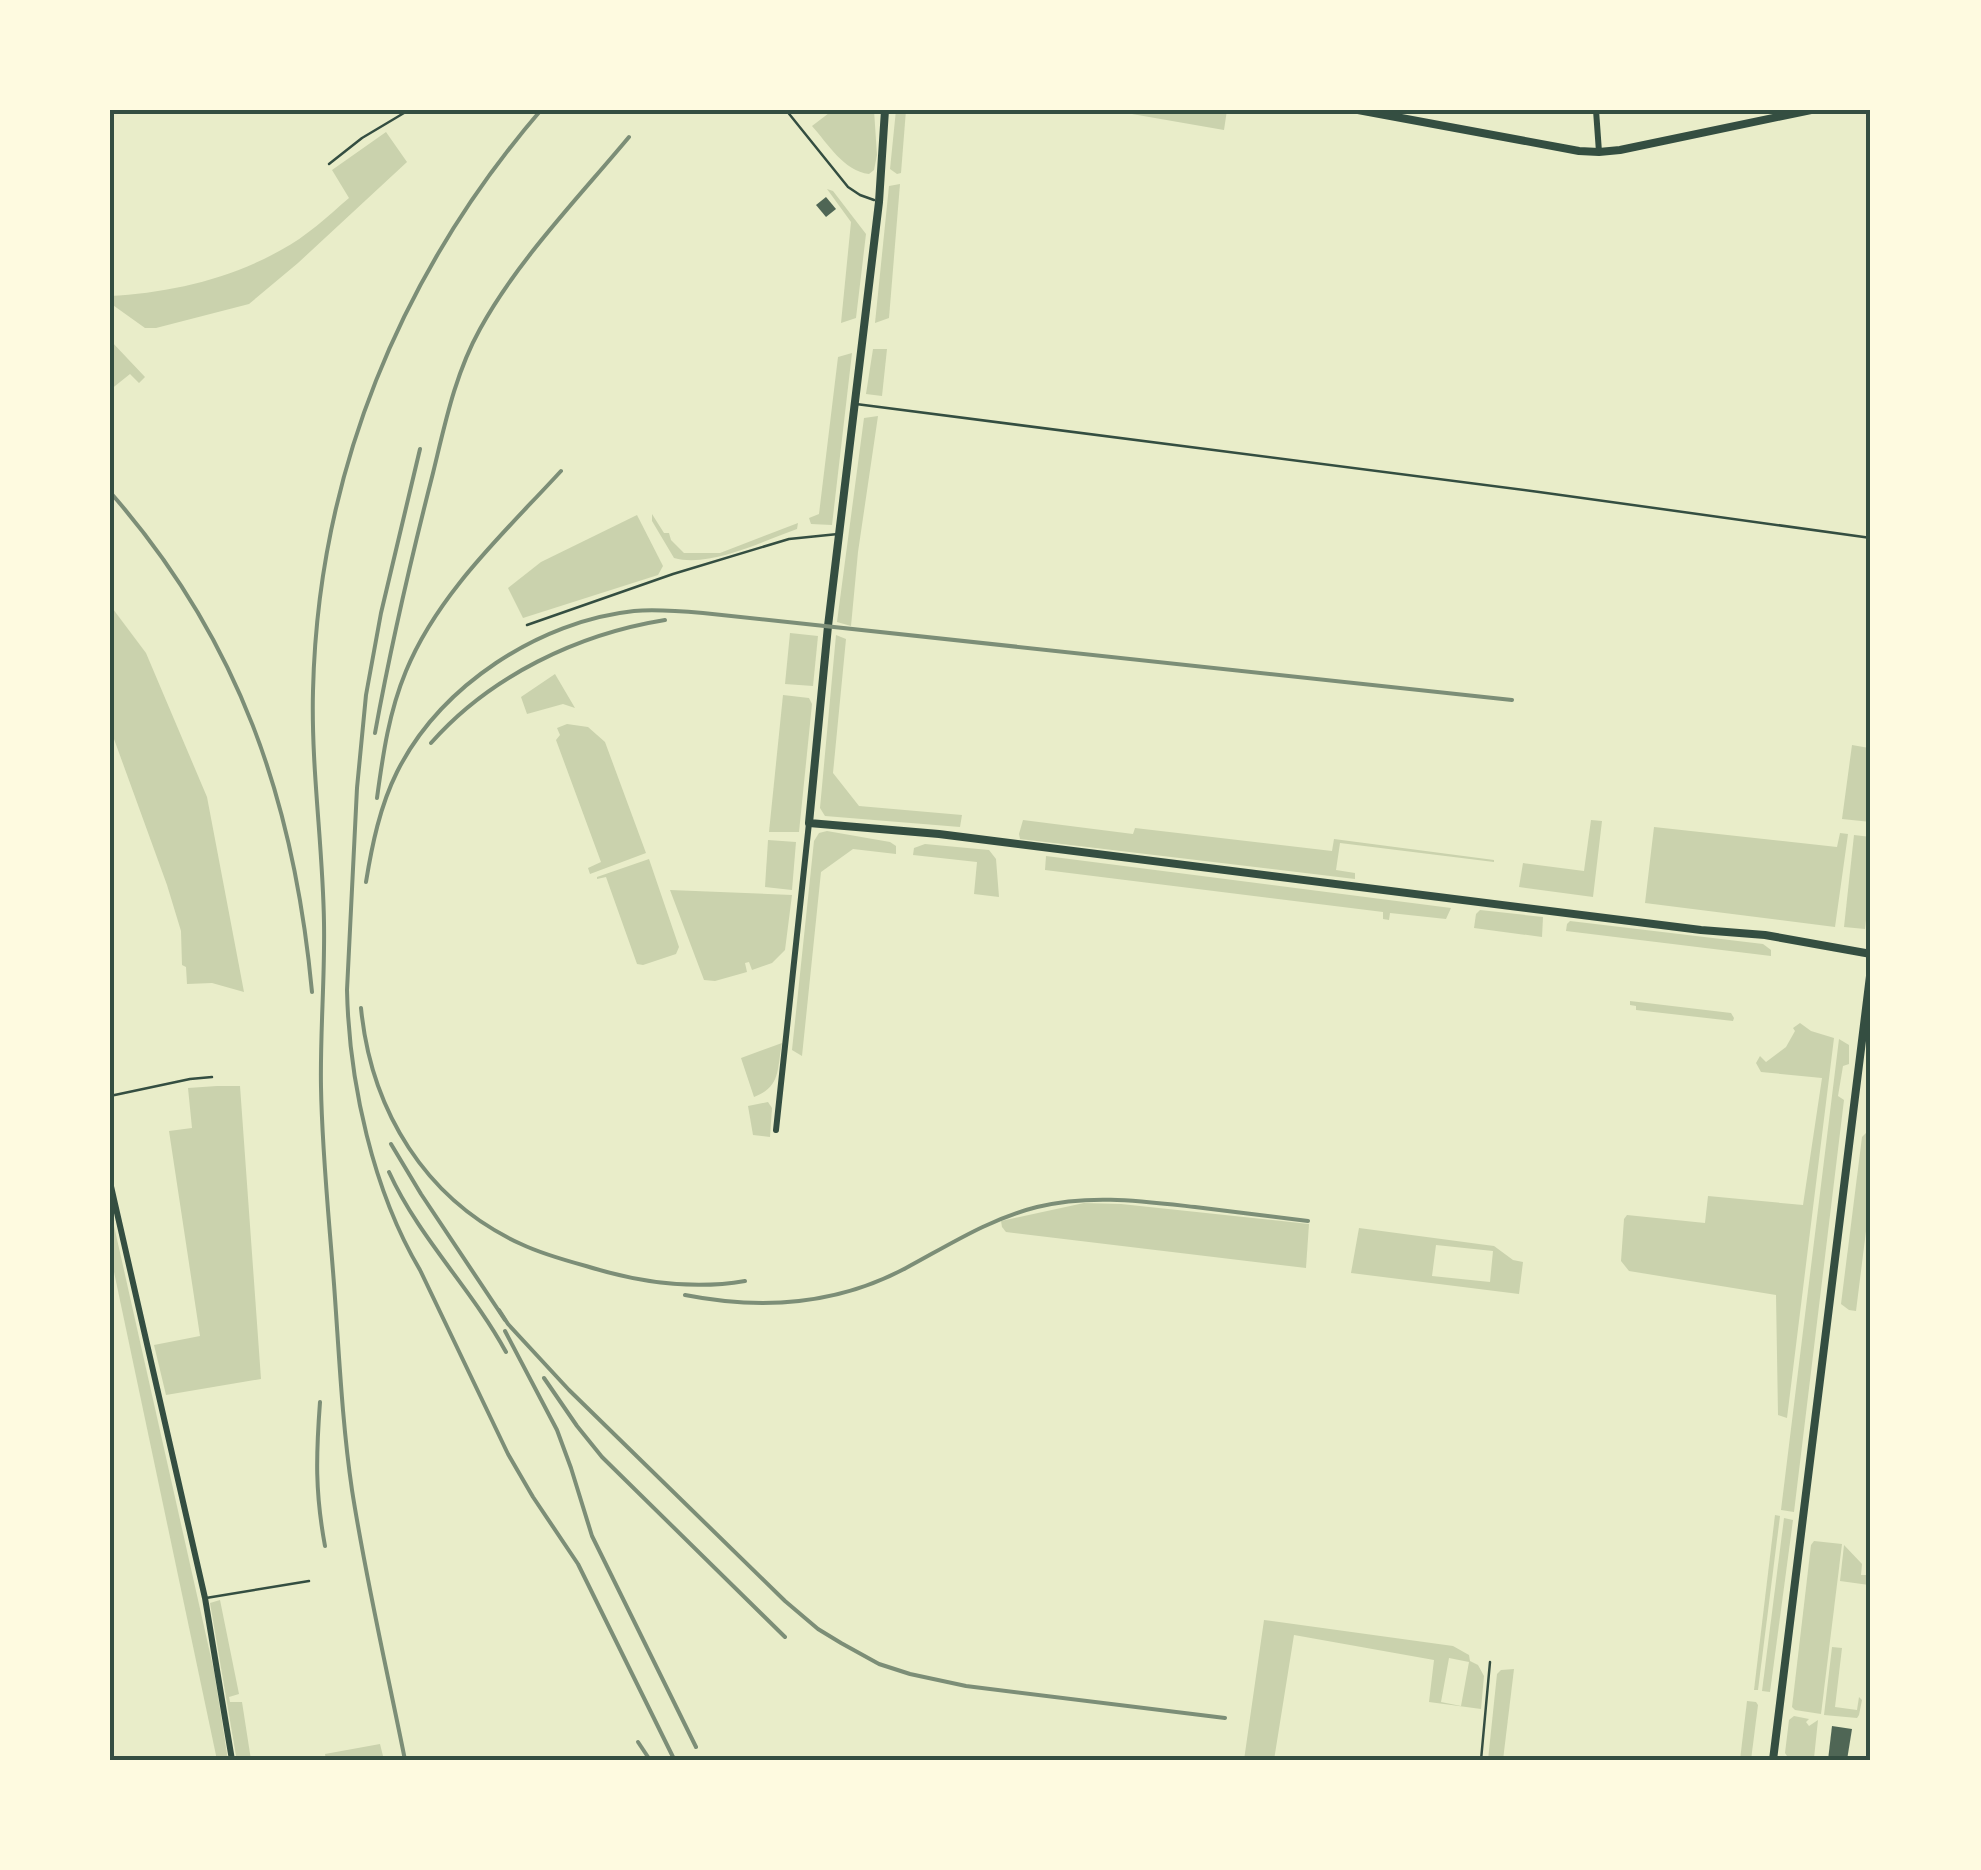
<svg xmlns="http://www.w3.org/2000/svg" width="1981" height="1870" viewBox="0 0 1981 1870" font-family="'Fira Sans',sans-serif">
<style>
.green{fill:#cad2ad;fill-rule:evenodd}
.building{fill:#4f6655}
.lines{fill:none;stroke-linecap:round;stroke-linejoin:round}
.service{stroke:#344e41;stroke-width:2.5}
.minor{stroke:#344e41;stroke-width:6}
.tertiary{stroke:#344e41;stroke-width:8}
.rail{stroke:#7c8e77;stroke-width:4}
.neatline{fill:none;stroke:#344e41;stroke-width:4}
</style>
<rect width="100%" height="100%" fill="#e9edc9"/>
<g class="green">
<path d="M 833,110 L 874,110 L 877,155 L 874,170 L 869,174 C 844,171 828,144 812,126 Z"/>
<polygon points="896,110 906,110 901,173 897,174 890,169"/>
<polygon points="1109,110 1227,110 1224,130"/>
<path d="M 386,132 L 407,162 L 298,263 L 249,304 L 156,328 L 145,328 L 110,303 L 110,296 C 168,293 230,279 281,250 C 306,237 328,216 349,198 L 332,170 Z"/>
<polygon points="900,184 889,318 875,323 889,186"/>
<polygon points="827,189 833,191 866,234 856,318 841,323 851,222"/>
<polygon points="110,340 145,377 139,383 130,374 110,390"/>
<polygon points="873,349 887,349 882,396 866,394"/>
<polygon points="852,353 832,525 811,524 809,518 819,514 838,357"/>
<polygon points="878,416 858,552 851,626 837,622 864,418"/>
<path d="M 652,514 L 664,533 L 669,533 L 671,540 L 684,553 L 720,553 L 798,523 L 797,529 C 763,541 710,568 674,558 L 652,521 Z"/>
<polygon points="637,515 663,566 658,575 523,618 508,588 541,562"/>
<polygon points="110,605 146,653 207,797 244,992 212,983 187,984 186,967 182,965 181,931 167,885 110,728"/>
<polygon points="790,633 818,636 813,686 785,684"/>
<polygon points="836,635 846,639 833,773 859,806 962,815 960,827 825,816 820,808"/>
<polygon points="555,674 575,708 563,704 527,714 521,697"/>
<polygon points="783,695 809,698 812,704 799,832 769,832"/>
<polygon points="567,724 588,727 605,742 646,853 590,874 588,868 601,862 556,740 560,735 557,728"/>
<polygon points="1871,740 1871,822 1842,819 1852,745 1869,748"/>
<polygon points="1023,820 1133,834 1135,828 1332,851 1334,839 1494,860 1494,862 1340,843 1336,870 1355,873 1355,879 1020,839 1019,834"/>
<polygon points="1591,820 1602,821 1593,897 1519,887 1523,863 1584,871"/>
<polygon points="1654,827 1837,847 1840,833 1848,834 1835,927 1645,903"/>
<polygon points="827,831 890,842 896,846 896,854 853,849 821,872 802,1056 792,1050 814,841 819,833"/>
<polygon points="1854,835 1871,837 1871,874 1865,929 1844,927"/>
<polygon points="768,840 796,842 792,890 765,887"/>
<polygon points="925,844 989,850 996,859 999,897 974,894 977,862 913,855 914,848"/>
<polygon points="1046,856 1451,908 1446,919 1390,913 1389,920 1383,919 1383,912 1045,870"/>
<polygon points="649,859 679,947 676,954 643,965 637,964 606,877 597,879 597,877"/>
<polygon points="670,890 792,895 785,950 772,963 752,970 749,962 745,963 747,972 715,981 704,980"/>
<polygon points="1480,910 1543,917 1542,937 1474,928 1476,914"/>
<polygon points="1570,921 1763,944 1771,950 1771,956 1566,931 1567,924"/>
<polygon points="1630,1001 1731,1013 1734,1018 1733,1021 1636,1010 1636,1006 1630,1005"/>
<polygon points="1800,1023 1811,1031 1834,1038 1787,1418 1778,1415 1776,1295 1629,1271 1621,1261 1624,1219 1627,1215 1705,1223 1708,1196 1803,1205 1822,1078 1761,1072 1756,1063 1760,1056 1766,1062 1786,1047 1795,1031 1793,1028"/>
<polygon points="1839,1039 1849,1045 1849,1064 1843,1066 1838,1096 1844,1100 1794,1512 1781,1510"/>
<path d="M 782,1043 C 777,1069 781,1087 754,1097 L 741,1058 Z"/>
<polygon points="217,1086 240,1086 261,1379 166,1395 154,1345 200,1336 169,1131 192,1128 188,1088"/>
<polygon points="768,1102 772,1108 770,1137 753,1135 748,1106"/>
<polygon points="1871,1128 1871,1191 1856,1311 1849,1310 1841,1304 1862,1137"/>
<polygon points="1084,1203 1121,1204 1309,1224 1306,1268 1006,1232 1002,1227 1001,1221"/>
<polygon points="110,1208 214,1671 228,1760 217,1760 110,1253"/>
<path d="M 1359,1228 L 1494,1246 L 1513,1260 L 1523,1262 L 1519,1294 L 1351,1273 ZM 1436,1245 L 1493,1251 L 1490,1282 L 1432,1276 Z"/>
<polygon points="1775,1515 1780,1516 1758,1690 1754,1690"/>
<polygon points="1784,1518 1793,1520 1770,1692 1762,1691"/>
<polygon points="1814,1541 1842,1544 1821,1714 1795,1710 1792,1707 1811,1545"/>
<polygon points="1844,1545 1862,1564 1861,1575 1871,1575 1869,1585 1840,1581"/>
<polygon points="220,1600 239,1694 229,1697 230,1702 242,1702 251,1760 237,1760 236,1756 210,1603"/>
<path d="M 1264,1620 L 1453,1646 L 1469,1655 L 1470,1661 L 1478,1665 L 1484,1676 L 1481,1709 L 1429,1702 L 1434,1660 L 1294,1635 L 1274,1760 L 1244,1760 ZM 1449,1658 L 1469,1662 L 1461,1706 L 1441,1702 Z"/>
<polygon points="1832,1647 1842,1648 1835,1707 1857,1710 1859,1697 1862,1700 1859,1715 1857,1718 1824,1715"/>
<polygon points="1514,1669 1503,1760 1488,1760 1497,1674 1501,1670"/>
<polygon points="1747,1701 1756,1702 1758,1705 1751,1760 1740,1760"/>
<polygon points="1794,1716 1809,1719 1806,1722 1809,1726 1818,1720 1814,1758 1787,1756 1785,1753 1789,1720"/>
<polygon points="380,1744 384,1760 326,1760 325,1754"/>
</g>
<g class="building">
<polygon points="826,197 836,209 826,217 816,205"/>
<polygon points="1832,1726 1852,1729 1847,1760 1828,1760"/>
</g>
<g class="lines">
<g class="service">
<polyline points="786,110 848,187 860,195 874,200"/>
<polyline points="329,164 362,138 409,110"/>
<polyline points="856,404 1539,492 1871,538"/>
<polyline points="527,625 673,574 789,539 838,534"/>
<polyline points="110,1096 190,1079 212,1077"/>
<polyline points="206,1598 309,1581"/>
<polyline points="1481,1760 1490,1662"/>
</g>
<g class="minor">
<polyline points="1596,110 1599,152"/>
<polyline points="776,1130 809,823"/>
<polyline points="110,1182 205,1598 232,1760"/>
</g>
<g class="tertiary">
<polyline points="885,110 879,202 828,626 809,823 939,834 1701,930 1765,935 1871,954"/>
<polyline points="1358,110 1579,151 1599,152 1620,150 1811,110"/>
<polyline points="1773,1760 1871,968"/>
</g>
<g class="rail">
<path d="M 420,449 L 381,613 L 366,695 L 357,788 L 347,990 C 349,1082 373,1191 420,1270 L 508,1454 L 533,1497 L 578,1564 L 673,1757"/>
<path d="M 110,492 C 239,639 294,800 312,992"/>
<path d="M 375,733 C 391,645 411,559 433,473 C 445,424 455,374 480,329 C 517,261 579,197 629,137"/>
<path d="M 431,743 C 490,676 578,634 665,620"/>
<path d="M 377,798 C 383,754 389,712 406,671 C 438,593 505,532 561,471"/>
<path d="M 366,882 C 372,845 380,806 397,772 C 440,686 539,621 634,611 C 657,609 680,611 703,613 L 1512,700"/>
<path d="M 361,1008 C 371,1110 425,1200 521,1244 C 542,1254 564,1260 586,1266 C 637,1282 693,1290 745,1281"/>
<polyline points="391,1144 421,1194 505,1320"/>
<path d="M 389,1172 C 419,1238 471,1288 506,1352"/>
<path d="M 685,1295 C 761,1310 837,1305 906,1268 C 949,1245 989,1219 1037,1207 C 1090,1194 1141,1201 1195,1207 C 1233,1212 1270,1216 1308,1221"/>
<polyline points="499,1310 508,1324 569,1390 785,1601 818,1629 841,1643 879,1664 910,1674 966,1686 1225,1718"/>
<polyline points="505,1331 557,1430 571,1468 592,1536 696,1747"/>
<polyline points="544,1378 577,1426 602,1457 785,1637"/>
<path d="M 320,1402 C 316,1456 315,1492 325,1546"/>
<polyline points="638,1742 650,1760"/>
<path d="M 405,1760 C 387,1670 366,1580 352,1490 C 342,1422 339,1352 334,1284 C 329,1218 322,1152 321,1087 C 320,1032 325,978 324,923 C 323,846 311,769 313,691 C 318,474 400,274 541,110"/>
</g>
</g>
<rect width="1981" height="1870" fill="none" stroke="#fefae0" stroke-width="225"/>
<rect x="112" y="112" width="1756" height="1646" class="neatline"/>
</svg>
